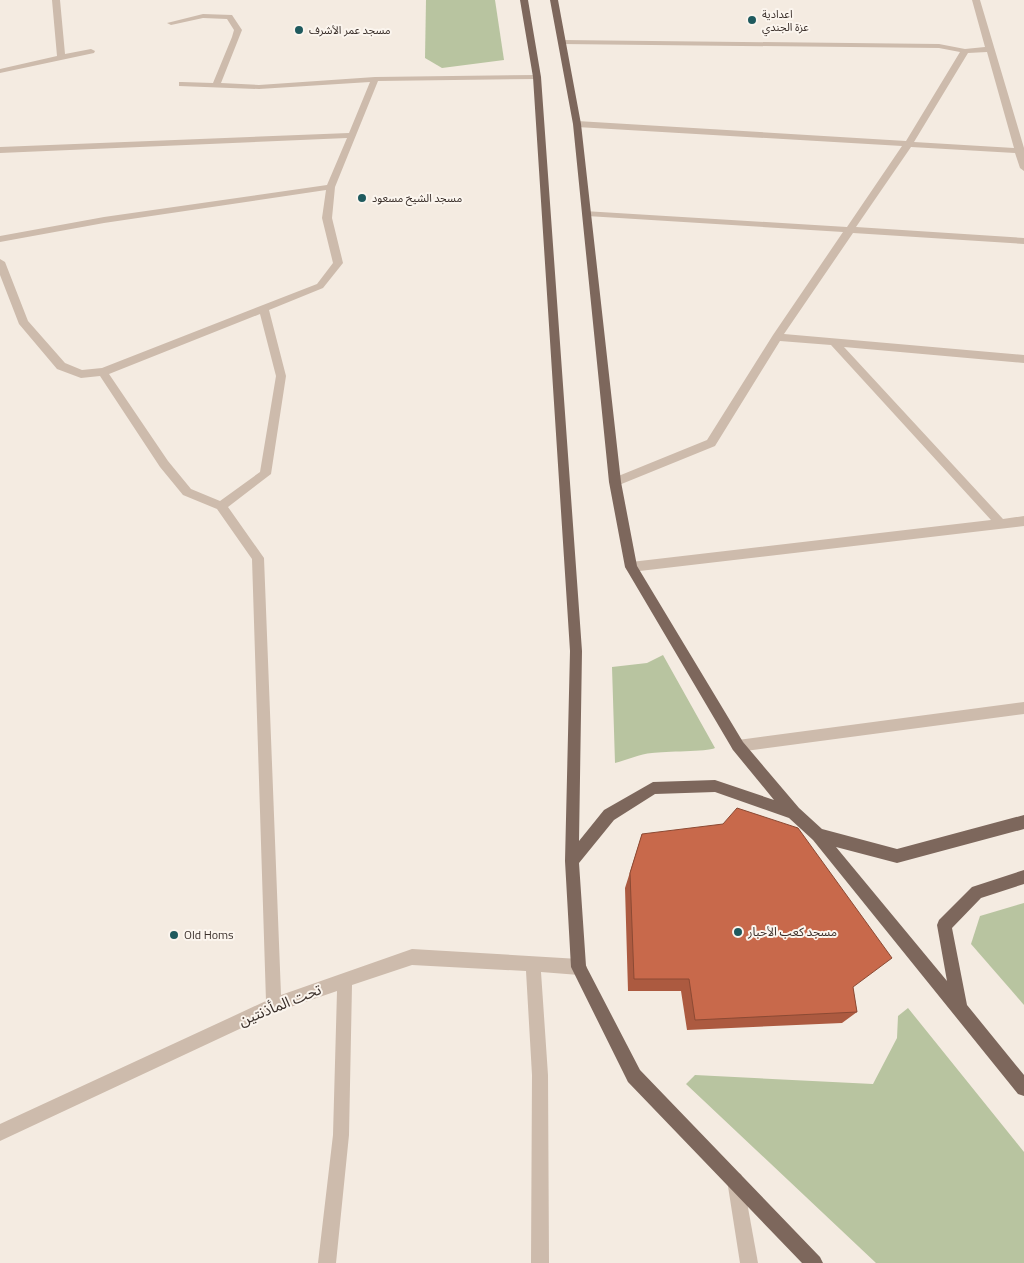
<svg xmlns="http://www.w3.org/2000/svg" width="1024" height="1263" viewBox="0 0 1024 1263" font-family="'Titillium Web','Noto Sans Arabic',sans-serif">
<style>
.green{fill:#b8c4a0}
.lines{fill:none;stroke-linecap:round;stroke-linejoin:round}
.minor{fill:#cdbbac;fill-rule:evenodd}
.major{fill:#7d675c;fill-rule:evenodd}
.wall{fill:#ac5a40}
.building{fill:#c8694b;stroke:#8c4a34}
.poi-dot{fill:#1f5a5e;stroke:#fbf5ee;stroke-width:2}
.labels{text-anchor:middle;stroke-width:4;stroke-linejoin:round;paint-order:stroke}
.far-poi-label{font-size:11px;fill:#3b302b;stroke:#fbf5ee;text-anchor:start}
.poi-label{font-size:12px;fill:#3b302b;stroke:#fbf5ee;text-anchor:start}
.near-street-label{font-size:15px;fill:#3b302b;stroke:#fbf5ee}
</style>
<rect width="100%" height="100%" fill="#f4ebe1"/>
<g class="green">
<polygon points="426,0 495,0 504,60 442,68 425,58"/>
<path d="M 663,655 L 715,748 C 707,752 665,751 652,753 C 640,754 627,760 615,763 L 612,667 L 647,663 Z"/>
<polygon points="1024,903 1024,1005 971,944 980,916"/>
<polygon points="908,1008 1024,1152 1024,1263 876,1263 686,1084 695,1075 873,1084 897,1038 898,1016"/>
</g>
<g class="lines">
<g class="minor">
<polygon points="52,0 60,0 65,54 91,49 95,51 94,53 0,73 0,69 57,56"/>
<path d="M 972,0 L 980,0 L 1024,148 L 1024,171 L 1020,168 L 1015,153 L 911,147 L 856,227 L 1024,238 L 1024,244 L 853,233 L 784,334 L 1024,355 L 1024,363 L 844,347 L 1003,519 L 1024,516 L 1024,526 L 631,572 L 627,570 L 625,567 L 627,564 L 631,562 L 991,520 L 831,345 L 780,341 L 715,446 L 619,485 L 611,485 L 609,482 L 611,479 L 707,440 L 773,335 L 843,232 L 587,216 L 582,213 L 584,211 L 847,227 L 902,146 L 577,127 L 573,124 L 577,121 L 906,141 L 960,52 L 939,48 L 562,44 L 558,42 L 562,40 L 939,44 L 965,49 L 985,47 ZM 987,52 L 1014,148 L 914,142 L 968,53 Z"/>
<path d="M 203,14 L 232,15 L 242,30 L 221,83 L 259,85 L 375,77 L 537,75 L 541,77 L 537,79 L 378,81 L 335,187 L 332,218 L 343,263 L 323,288 L 269,310 L 286,376 L 271,474 L 228,507 L 264,558 L 281,995 L 412,949 L 579,959 L 584,962 L 587,967 L 584,972 L 579,975 L 541,972 L 548,1075 L 549,1263 L 531,1263 L 532,1075 L 526,971 L 412,965 L 352,985 L 349,1135 L 336,1263 L 318,1263 L 333,1135 L 337,991 L 276,1012 L 0,1141 L 0,1124 L 266,1001 L 252,559 L 217,509 L 183,495 L 160,467 L 100,376 L 81,378 L 57,369 L 19,324 L 0,275 L 0,259 L 5,262 L 28,321 L 65,363 L 82,370 L 102,368 L 317,284 L 333,263 L 322,218 L 326,190 L 104,223 L 0,242 L 0,236 L 104,217 L 327,185 L 347,138 L 0,153 L 0,147 L 349,133 L 370,82 L 259,89 L 179,86 L 179,82 L 182,82 L 213,83 L 232,37 L 234,30 L 227,19 L 203,18 L 171,25 L 167,23 ZM 260,314 L 276,376 L 260,472 L 220,501 L 191,489 L 168,461 L 109,374 Z"/>
<polygon points="1024,702 1024,714 738,752 733,750 731,746 733,742 738,740"/>
<polygon points="735,1172 741,1174 743,1180 758,1263 740,1263 727,1180 729,1174"/>
</g>
<polygon class="major" points="520,0 528,0 541,77 582,651 579,841 604,810 653,782 715,780 774,800 733,750 625,567 609,482 573,124 550,0 558,0 581,124 621,482 637,566 743,742 799,808 822,829 897,849 1024,815 1024,829 897,863 836,847 947,981 937,925 939,920 972,887 1024,870 1024,884 981,898 952,928 967,1005 1024,1075 1024,1096 1018,1094 813,840 789,818 715,792 655,794 614,820 579,863 586,966 640,1070 820,1257 823,1263 802,1263 628,1082 571,967 565,861 570,651 533,77"/>
</g>
<polygon class="wall" points="642,834 853,988 857,1012 842,1023 687,1030 681,991 628,991 625,888"/>
<polygon class="building" points="737,808 798,828 892,958 853,987 857,1012 695,1020 689,979 634,979 630,873 642,834 723,824"/>
<g class="poi-dot">
<circle cx="752" cy="20" r="5"/>
<circle cx="299" cy="30" r="5"/>
<circle cx="362" cy="198" r="5"/>
<circle cx="738" cy="932" r="5"/>
<circle cx="174" cy="935" r="5"/>
</g>
<g class="labels">
<g class="far-poi-label">
<text x="762" y="18">اعدادية<tspan x="762" dy="13">عزة الجندي</tspan></text>
<text x="309" y="34">مسجد عمر الأشرف</text>
<text x="372" y="202">مسجد الشيخ مسعود</text>
</g>
<g class="poi-label">
<text x="748" y="936">مسجد كعب الأحبار</text>
<text x="184" y="939">Old Homs</text>
</g>
<g class="near-street-label">
<text transform="translate(280 1005) rotate(-22)" y="5">تحت المأذنتين</text>
</g>
</g>
</svg>
